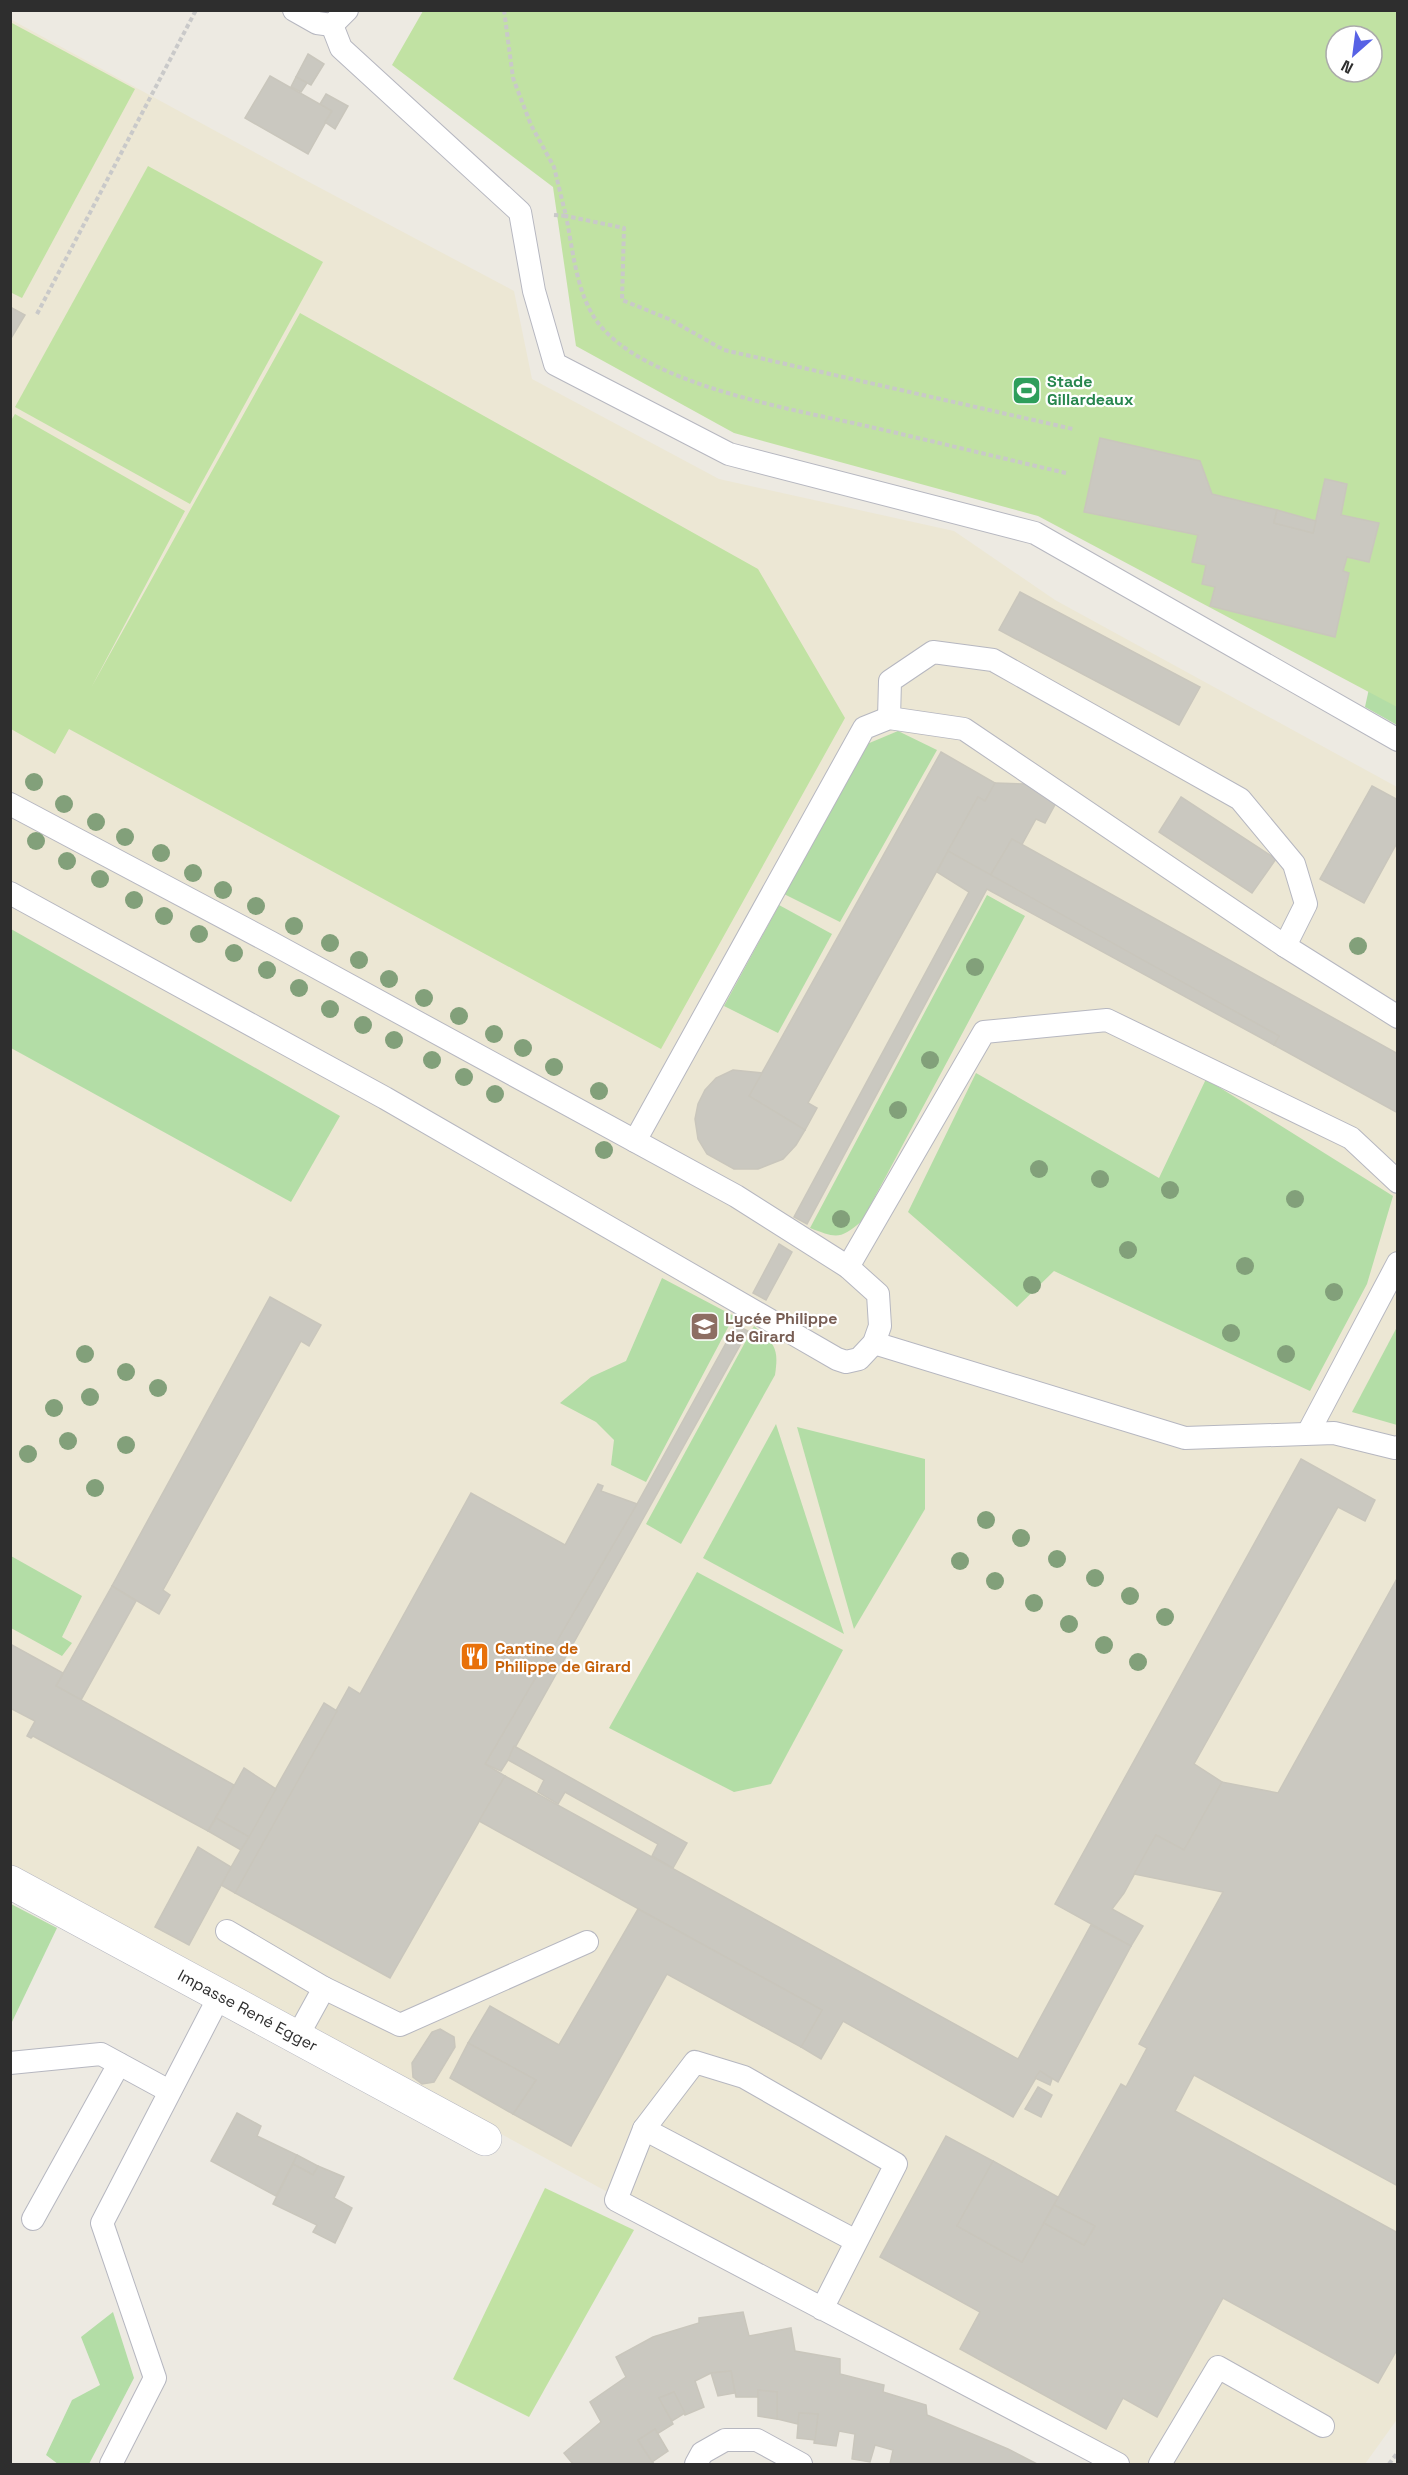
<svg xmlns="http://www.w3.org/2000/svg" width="1408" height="2475" viewBox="0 0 1408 2475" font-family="'Space Grotesk',sans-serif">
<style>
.education{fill:#ece7d4}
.green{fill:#b3dda6}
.pitch{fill:#c1e2a3;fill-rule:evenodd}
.building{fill:#cac8c0;stroke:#c9c6bc;stroke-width:1.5}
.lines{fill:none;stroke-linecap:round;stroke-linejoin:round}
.lane-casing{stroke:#b6b7c0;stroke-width:24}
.street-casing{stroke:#b6b7c0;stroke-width:34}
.path{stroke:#c9c9c9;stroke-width:4;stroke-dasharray:4.5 3;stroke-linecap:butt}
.lane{stroke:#fff;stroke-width:22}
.street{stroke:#fff;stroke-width:33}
.tree{fill:#82a07a}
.labels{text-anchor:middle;stroke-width:4.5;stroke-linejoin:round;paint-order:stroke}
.leisure-label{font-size:16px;font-weight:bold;fill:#27864d;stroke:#fff;text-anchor:start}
.education-label{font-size:16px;font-weight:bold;fill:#785e54;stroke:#fff;text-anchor:start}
.food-label{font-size:16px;font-weight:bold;fill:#c56008;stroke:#fff;text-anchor:start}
.street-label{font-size:16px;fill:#2e2e2e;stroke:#fff}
</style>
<rect width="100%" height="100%" fill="#edeae2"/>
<polygon class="education" points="10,19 309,182 514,291 532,379 719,479 954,531 1055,600 1397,787 1398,2418 1365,2464 1107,2464 11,1867"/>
<g class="green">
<polygon points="1396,564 1398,564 1397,725 1365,707"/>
<polygon points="898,731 937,750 840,922 784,894 867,744"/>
<path d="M 987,895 L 1025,916 L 862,1221 C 840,1240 836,1238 810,1228 Z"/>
<polygon points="779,905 832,934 778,1033 724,1006"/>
<polygon points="11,929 340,1116 291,1202 11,1048"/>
<polygon points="976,1073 1159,1178 1206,1079 1393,1196 1367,1284 1310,1391 1054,1271 1017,1307 908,1212"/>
<polygon points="662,1278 734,1316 646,1482 611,1465 614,1440 596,1422 560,1403 591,1377 626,1361"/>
<path d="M 754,1326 C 775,1344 779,1348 775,1375 L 681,1544 L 646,1524 Z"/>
<polygon points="1397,1327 1397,1425 1352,1412"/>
<polygon points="776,1424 844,1634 703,1558"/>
<polygon points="797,1427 925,1459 925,1509 854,1629"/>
<polygon points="11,1556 82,1596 62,1637 72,1643 62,1656 11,1628"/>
<polygon points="697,1572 843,1650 771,1784 734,1792 609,1728"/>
<polygon points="11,1904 57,1928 11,2024"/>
<polygon points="113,2312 134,2378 89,2464 58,2464 46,2455 72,2400 100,2385 81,2337"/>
</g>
<g class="pitch">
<path d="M 423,11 L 1397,11 L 1397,707 L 1038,516 L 734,433 L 576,346 L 553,187 L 392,65 ZM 1336,36 L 1372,36 L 1372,72 L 1336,72 Z"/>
<polygon points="10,22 135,89 22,298 10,292"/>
<polygon points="148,166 323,262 190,504 15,407"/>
<polygon points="300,313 758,569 845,718 661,1049 69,729 55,754 11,729 10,422 15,414 185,511 91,688"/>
<polygon points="545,2188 634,2230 529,2417 453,2379"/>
</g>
<g class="building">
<polygon points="308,54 324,64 311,85 296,77"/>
<polygon points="270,76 332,111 308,154 245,118"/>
<polygon points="296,77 307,83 301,92 291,87"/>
<polygon points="326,94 348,106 335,129 325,122 332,111 320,104"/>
<polygon points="10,307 25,315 10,340"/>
<polygon points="1100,438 1200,461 1212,494 1277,510 1274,523 1313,533 1325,479 1347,484 1341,515 1379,523 1369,562 1347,557 1343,571 1349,573 1335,637 1210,606 1215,587 1202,584 1206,565 1192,562 1198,535 1084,512"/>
<polygon points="1277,510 1316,521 1313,533 1274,523"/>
<polygon points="1020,592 1200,687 1179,725 999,630"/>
<polygon points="941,752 995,783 985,801 978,797 808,1103 817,1108 805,1130 749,1096"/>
<polygon points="995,783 1025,784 1057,801 1045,823 1036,819 1021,846 1012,839 990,876 948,851 978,797 985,801"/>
<polygon points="1372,786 1398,800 1398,841 1364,903 1320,879"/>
<polygon points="1181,797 1276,859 1252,893 1159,832"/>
<polygon points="1012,839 1398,1054 1398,1113 1274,1045 1279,1036 990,876"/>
<polygon points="948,851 1279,1036 1274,1045 987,889 807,1224 794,1217 969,892 937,872"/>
<polygon points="733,1070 762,1073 749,1096 805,1130 796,1145 783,1159 758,1169 734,1169 707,1154 698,1139 695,1119 698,1104 705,1090 716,1078"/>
<polygon points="779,1244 792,1252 766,1300 753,1293"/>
<polygon points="270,1297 321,1325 309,1346 301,1341 163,1590 170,1595 159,1614 112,1586"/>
<polygon points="736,1325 748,1331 508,1760 501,1771 485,1764 637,1504"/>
<polygon points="1301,1459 1375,1500 1365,1521 1338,1507 1194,1764 1222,1782 1184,1850 1156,1835 1124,1893 1112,1909 1143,1926 1131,1946 1055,1904"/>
<polygon points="598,1484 603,1486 601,1491 637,1504 485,1764 505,1776 390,1978 235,1893 349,1687 360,1694 471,1493 565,1545"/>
<polygon points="1398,1577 1398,2186 1194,2075 1175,2111 1398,2233 1398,2348 1378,2383 1223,2298 1157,2417 1123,2398 1106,2429 960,2349 980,2312 880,2257 946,2136 993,2161 957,2226 1022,2262 1044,2223 1084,2245 1095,2226 1054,2205 1121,2084 1126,2087 1147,2048 1139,2044 1223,1892 1134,1874 1156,1835 1184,1850 1222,1782 1278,1793"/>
<polygon points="112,1586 136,1601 81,1700 56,1686"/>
<polygon points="10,1644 63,1673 56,1686 234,1785 208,1831 33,1736 31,1738 27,1736 35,1721 10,1708"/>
<polygon points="324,1703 337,1711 235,1893 221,1885"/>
<polygon points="514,1746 687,1843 673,1868 652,1856 658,1844 565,1792 558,1804 538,1792 544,1780 508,1760"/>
<polygon points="244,1768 276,1789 249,1837 216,1818"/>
<polygon points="505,1776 1018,2059 1091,1925 1131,1946 1058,2082 1040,2071 1013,2117 843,2021 821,2059 801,2047 822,2010 479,1821"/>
<polygon points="216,1818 249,1837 241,1850 208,1831"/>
<polygon points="198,1847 231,1867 189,1945 155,1927"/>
<polygon points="638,1909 822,2010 801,2047 667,1974 571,2146 513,2114 536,2080 468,2043 490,2006 559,2045"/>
<polygon points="440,2029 454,2037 455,2047 434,2082 422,2084 413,2077 412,2063 432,2032"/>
<polygon points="468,2043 536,2080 513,2114 450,2078"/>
<polygon points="1040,2071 1052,2079 1050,2085 1035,2078"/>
<polygon points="1038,2087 1052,2095 1041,2117 1025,2109"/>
<polygon points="237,2113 261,2126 257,2136 297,2155 276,2196 211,2161"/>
<polygon points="297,2155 318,2166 313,2175 293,2164"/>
<polygon points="993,2161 1058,2197 1022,2262 957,2226"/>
<polygon points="293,2164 313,2175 318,2166 344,2177 334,2198 352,2208 335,2243 313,2232 317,2225 273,2204"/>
<polygon points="1054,2205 1095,2226 1084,2245 1044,2223"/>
<polygon points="743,2312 749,2336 791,2328 795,2351 840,2359 840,2374 884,2385 883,2392 926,2405 927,2415 1008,2449 1037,2464 890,2464 893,2450 875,2445 870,2462 852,2459 855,2434 839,2431 836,2446 814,2443 818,2414 799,2413 798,2424 777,2419 777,2392 758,2390 758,2397 736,2397 731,2371 711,2373 695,2381 704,2407 685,2415 674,2392 659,2398 673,2424 657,2434 655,2429 638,2440 654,2464 573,2464 564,2453 601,2422 590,2402 626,2377 616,2357 653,2337 699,2323 699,2318"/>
<polygon points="731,2371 735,2393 718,2396 711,2373"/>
<polygon points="758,2390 777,2392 777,2419 758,2416"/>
<polygon points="674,2392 685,2413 672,2421 659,2398"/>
<polygon points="799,2413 818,2414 815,2440 797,2438"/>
<polygon points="655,2429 668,2451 652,2462 638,2440"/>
</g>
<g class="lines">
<defs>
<g id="lane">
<polyline points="294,10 317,23 332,25 347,10"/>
<polyline points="332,25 341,48 520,212 534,291 555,364 729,454 1035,533 1398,740"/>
<polyline points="889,718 890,681 933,652 993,660 1240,799 1294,864 1306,904 1285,946"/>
<polyline points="10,804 270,942 736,1196 848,1267 878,1294 880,1326 874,1343 859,1359 846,1362 837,1359 385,1098 10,893"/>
<polyline points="635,1141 864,728 889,718 964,729 1285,946 1398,1017"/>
<polyline points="848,1267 984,1032 1107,1020 1351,1138 1398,1182"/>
<polyline points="874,1343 1185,1438 1334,1433 1395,1448 1398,1447"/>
<polyline points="1308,1433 1398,1263"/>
<polyline points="227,1931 324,1988 297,2037"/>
<polyline points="324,1988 400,2025 587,1942"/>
<polyline points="10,2063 101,2054 169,2091"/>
<polyline points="644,2129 856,2241"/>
<polyline points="33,2219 119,2064"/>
<polyline points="822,2309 896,2164 744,2077 695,2062 644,2129 616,2200 1118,2464"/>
<polyline points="111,2464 155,2378 102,2223 220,1995"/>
<polyline points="696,2464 702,2453 725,2440 757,2440 801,2464"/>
<polyline points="1160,2464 1218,2367 1323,2426"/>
</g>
<polyline id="street" points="10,1882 485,2139"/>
</defs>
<use href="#lane" class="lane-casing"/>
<use href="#street" class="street-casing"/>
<g class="path">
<polyline points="504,10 513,78 531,125 554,167 566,216 554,215"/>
<polyline points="37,314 196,10"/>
<path d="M 1066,473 C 1001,458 936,442 871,427 C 797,410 641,385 596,320 C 576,291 573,250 566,216 L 624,228 L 622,300 L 669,319 L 724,350 L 1073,429"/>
<polyline points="1389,2464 1398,2452"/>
</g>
<use href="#lane" class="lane"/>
<use href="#street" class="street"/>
</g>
<g class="tree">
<circle cx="34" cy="782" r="9"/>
<circle cx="64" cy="804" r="9"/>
<circle cx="96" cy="822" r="9"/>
<circle cx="125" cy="837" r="9"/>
<circle cx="36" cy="841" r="9"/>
<circle cx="161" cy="853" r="9"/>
<circle cx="67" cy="861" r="9"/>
<circle cx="193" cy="873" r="9"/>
<circle cx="100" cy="879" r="9"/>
<circle cx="223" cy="890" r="9"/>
<circle cx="134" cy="900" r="9"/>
<circle cx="256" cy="906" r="9"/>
<circle cx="164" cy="916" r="9"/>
<circle cx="294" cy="926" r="9"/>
<circle cx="199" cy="934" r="9"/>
<circle cx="330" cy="943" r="9"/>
<circle cx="1358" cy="946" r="9"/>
<circle cx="234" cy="953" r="9"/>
<circle cx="359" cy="960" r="9"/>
<circle cx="975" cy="967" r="9"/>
<circle cx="267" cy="970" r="9"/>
<circle cx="389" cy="979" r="9"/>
<circle cx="299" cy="988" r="9"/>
<circle cx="424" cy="998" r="9"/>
<circle cx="330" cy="1009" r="9"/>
<circle cx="459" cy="1016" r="9"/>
<circle cx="363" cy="1025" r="9"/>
<circle cx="494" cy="1034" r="9"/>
<circle cx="394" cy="1040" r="9"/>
<circle cx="523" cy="1048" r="9"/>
<circle cx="432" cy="1060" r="9"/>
<circle cx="930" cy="1060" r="9"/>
<circle cx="554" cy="1067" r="9"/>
<circle cx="464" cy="1077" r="9"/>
<circle cx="599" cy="1091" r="9"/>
<circle cx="495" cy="1094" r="9"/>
<circle cx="898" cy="1110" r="9"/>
<circle cx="604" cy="1150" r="9"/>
<circle cx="1039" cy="1169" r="9"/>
<circle cx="1100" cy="1179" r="9"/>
<circle cx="1170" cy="1190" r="9"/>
<circle cx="1295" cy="1199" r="9"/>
<circle cx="841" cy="1219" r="9"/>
<circle cx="1128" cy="1250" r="9"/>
<circle cx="1245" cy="1266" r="9"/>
<circle cx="1032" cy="1285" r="9"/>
<circle cx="1334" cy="1292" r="9"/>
<circle cx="1231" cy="1333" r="9"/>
<circle cx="85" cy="1354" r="9"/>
<circle cx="1286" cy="1354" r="9"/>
<circle cx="126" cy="1372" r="9"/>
<circle cx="158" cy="1388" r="9"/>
<circle cx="90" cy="1397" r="9"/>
<circle cx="54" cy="1408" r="9"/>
<circle cx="68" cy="1441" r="9"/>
<circle cx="126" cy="1445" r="9"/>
<circle cx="28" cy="1454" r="9"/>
<circle cx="95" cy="1488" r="9"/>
<circle cx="986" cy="1520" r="9"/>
<circle cx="1021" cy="1538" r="9"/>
<circle cx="1057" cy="1559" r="9"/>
<circle cx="960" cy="1561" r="9"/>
<circle cx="1095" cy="1578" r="9"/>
<circle cx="995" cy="1581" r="9"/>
<circle cx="1130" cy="1596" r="9"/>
<circle cx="1034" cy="1603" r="9"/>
<circle cx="1165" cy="1617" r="9"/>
<circle cx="1069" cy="1624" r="9"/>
<circle cx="1104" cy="1645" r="9"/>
<circle cx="1138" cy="1662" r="9"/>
</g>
<defs>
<symbol id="stadium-square" viewBox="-11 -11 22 22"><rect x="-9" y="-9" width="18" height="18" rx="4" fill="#2e9e5b" stroke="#fff"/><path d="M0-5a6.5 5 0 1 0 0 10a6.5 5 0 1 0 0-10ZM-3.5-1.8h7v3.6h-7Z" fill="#fff"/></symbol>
<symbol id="school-square" viewBox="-11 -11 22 22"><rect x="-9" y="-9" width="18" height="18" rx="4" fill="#8d6e63" stroke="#fff"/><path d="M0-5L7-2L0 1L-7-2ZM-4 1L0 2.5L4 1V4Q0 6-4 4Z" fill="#fff"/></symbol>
<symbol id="restaurant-square" viewBox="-11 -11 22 22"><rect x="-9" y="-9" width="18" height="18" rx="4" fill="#e8710a" stroke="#fff"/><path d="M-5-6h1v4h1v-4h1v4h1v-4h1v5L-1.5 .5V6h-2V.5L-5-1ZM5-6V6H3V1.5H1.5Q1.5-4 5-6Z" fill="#fff"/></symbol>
</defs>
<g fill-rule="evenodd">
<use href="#stadium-square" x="1010" y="374" width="33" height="33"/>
<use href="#school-square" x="688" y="1310" width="33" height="33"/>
<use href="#restaurant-square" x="458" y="1640" width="33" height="33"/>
</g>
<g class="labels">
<g class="leisure-label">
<text x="1047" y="387">Stade<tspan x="1047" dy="18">Gillardeaux</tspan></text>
</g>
<g class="education-label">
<text x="725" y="1324">Lycée Philippe<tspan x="725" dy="18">de Girard</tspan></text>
</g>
<g class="food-label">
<text x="495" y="1654">Cantine de<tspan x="495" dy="18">Philippe de Girard</tspan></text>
</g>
<g class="street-label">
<text transform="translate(248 2010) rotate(28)" y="6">Impasse René Egger</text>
</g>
</g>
<rect width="1408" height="2475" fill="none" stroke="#2e2e2e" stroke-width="24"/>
<g transform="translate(1354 54) rotate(208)"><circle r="28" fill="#ffffff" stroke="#ababab" stroke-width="1.5"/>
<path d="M0-4.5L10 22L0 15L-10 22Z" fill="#5762e5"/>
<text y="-9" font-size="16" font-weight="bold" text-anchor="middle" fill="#2e2e2e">N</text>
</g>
</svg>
